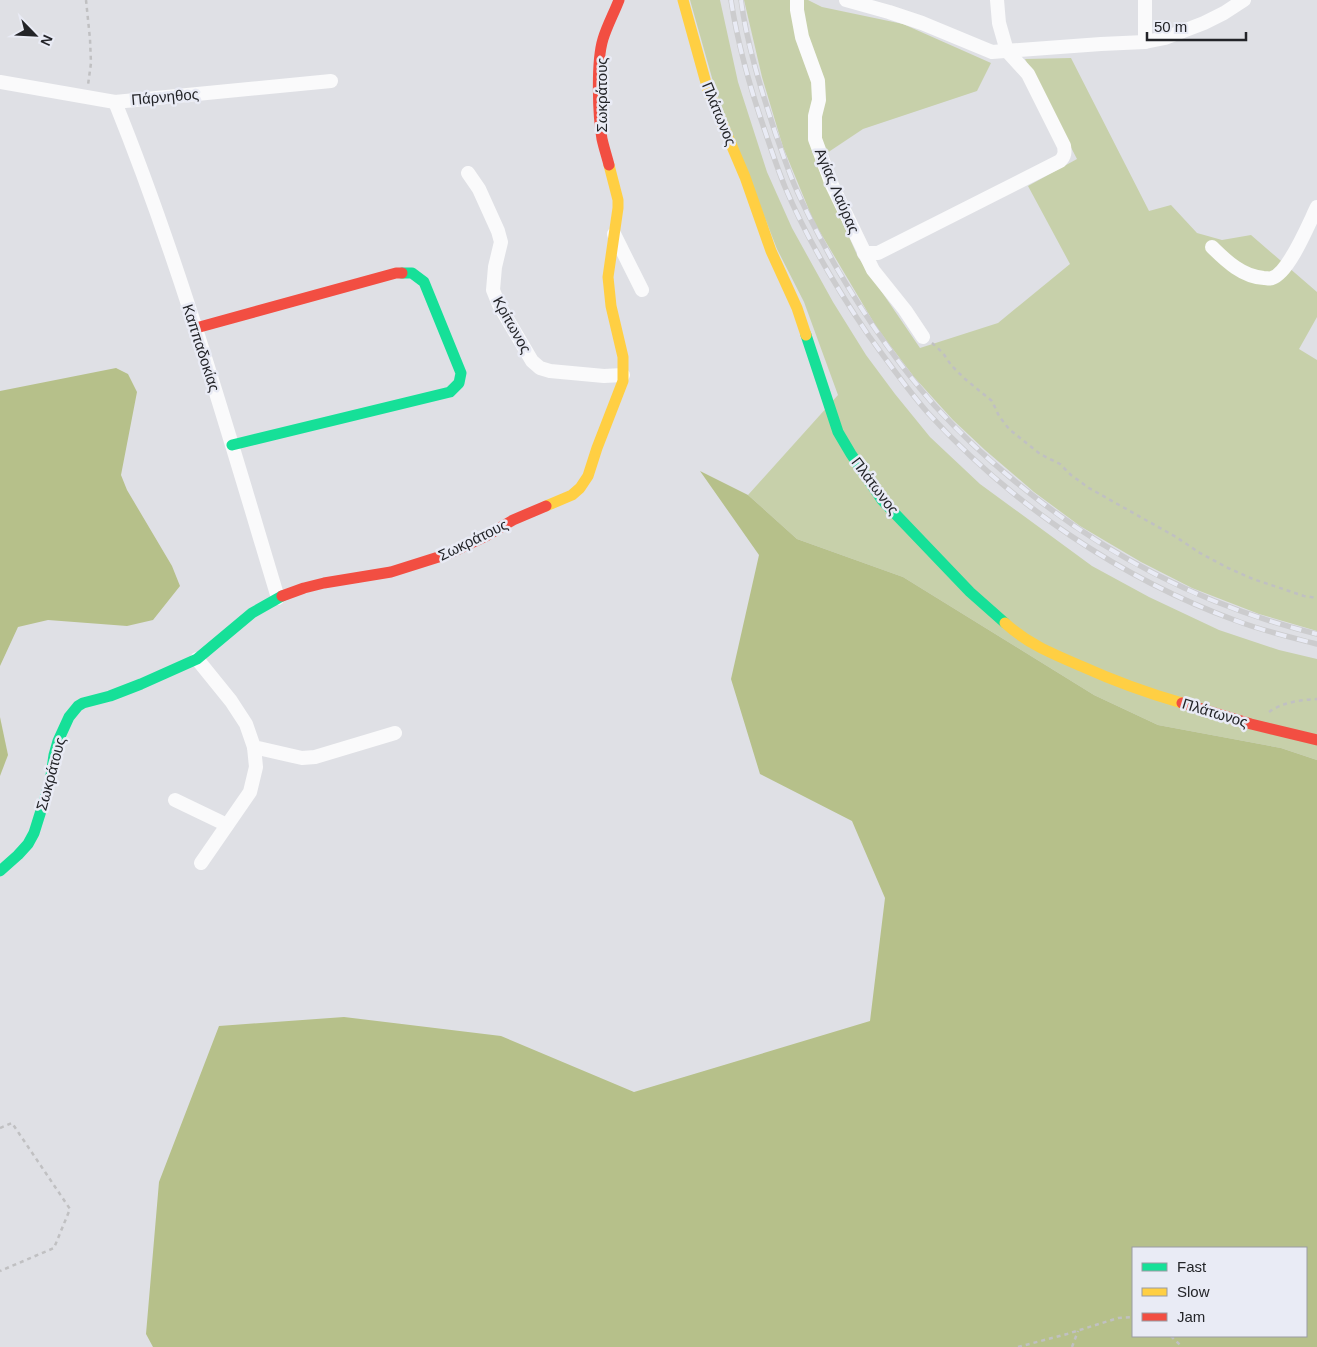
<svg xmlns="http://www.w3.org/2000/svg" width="1317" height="1347" viewBox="0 0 1317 1347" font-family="Arial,sans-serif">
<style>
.green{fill:#c7d0aa}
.forest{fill:#b6c08a;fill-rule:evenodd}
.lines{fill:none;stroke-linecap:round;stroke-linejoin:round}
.path{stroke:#c0c0c2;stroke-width:2.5;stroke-dasharray:4 4;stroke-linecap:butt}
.street{stroke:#fafafb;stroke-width:14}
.fast{stroke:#16e098;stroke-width:11}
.slow{stroke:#ffcf43;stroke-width:11}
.jam{stroke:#f24e42;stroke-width:11}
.rail-casing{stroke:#ccccce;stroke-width:5.5}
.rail{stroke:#e9ebf5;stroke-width:4;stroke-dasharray:11;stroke-linecap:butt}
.labels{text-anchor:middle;stroke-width:5;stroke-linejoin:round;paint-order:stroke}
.street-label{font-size:15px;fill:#232428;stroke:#e9ebf5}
</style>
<rect width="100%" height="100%" fill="#dfe0e5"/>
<g class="green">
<polygon points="690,0 720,0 738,82 767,172 792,228 833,302 866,355 895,394 930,437 980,484 1092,566 1149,597 1219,630 1279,650 1317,659 1317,760 1281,748 1158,725 1094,695 903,577 797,539 748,495 838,395 804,302 777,249 716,92"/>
<polygon points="744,0 808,0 822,7 903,24 991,63 977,91 863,129 815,161 858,257 920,348 998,323 1070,264 1028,186 1077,159 1025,59 1071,58 1149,211 1171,205 1197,233 1222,240 1251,235 1317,292 1317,317 1299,349 1317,360 1317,631 1259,614 1192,588 1141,562 1080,526 1034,492 985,450 953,420 914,377 877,328 814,222 783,147 762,77"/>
</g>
<g class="forest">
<polygon points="116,368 128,374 137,392 121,475 127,490 172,566 180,586 153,620 127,626 48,620 18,627 0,666 0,391"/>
<path d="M 700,471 L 748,495 L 797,539 L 903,577 L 1094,695 L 1158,725 L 1281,748 L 1317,760 L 1317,1347 L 153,1347 L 146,1334 L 159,1182 L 219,1026 L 344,1017 L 501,1036 L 634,1092 L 870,1021 L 885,898 L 852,821 L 760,774 L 731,679 L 759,555 ZM 1133,1248 L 1306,1248 L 1306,1336 L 1133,1336 Z"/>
<polygon points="0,717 8,755 0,776"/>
</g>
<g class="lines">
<g class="path">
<polyline points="86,0 90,39 91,63 88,85"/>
<polyline points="932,343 943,353 951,365 965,379 992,401 999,416 1009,429 1040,454 1060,464 1071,475 1089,488 1176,537 1200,553 1228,568 1253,579 1304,596 1317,598"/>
<path d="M 1269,712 C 1283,702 1301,700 1317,699"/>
<polyline points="0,1128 12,1123 70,1209 54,1248 0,1271"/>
<polyline points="1171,1336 1182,1347"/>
<polyline points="1018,1347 1067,1334 1118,1318 1133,1317"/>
<polyline points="1072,1347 1078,1331"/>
</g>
<g class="street">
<polyline points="797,0 797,10 802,37 818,81 819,100 815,116 815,139 832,185 873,270 905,310 923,337"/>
<polyline points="846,0 889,12 922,23 992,52 1101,44 1145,42 1165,38 1204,23 1224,13 1244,0"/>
<polyline points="1145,42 1145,0"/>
<polyline points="0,82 115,102 331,81"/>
<path d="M 115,102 C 180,263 228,432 278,598"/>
<polyline points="468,173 479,189 498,231 501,242 495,267 493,290 499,305 532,361 540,368 550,371 604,376 623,375"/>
<polyline points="614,234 642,290"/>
<path d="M 1212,247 C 1226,261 1243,277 1264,278 C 1267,278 1269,279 1272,278 C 1289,273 1309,223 1317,207"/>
<path d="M 864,253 L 878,253 L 1060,161 C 1065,156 1065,152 1064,146 L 1028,74 L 1007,51 L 999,23 L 997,0"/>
<polyline points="197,659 231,701 246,724 254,747 302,758 315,757 395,733"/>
<polyline points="175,800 227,825"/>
<polyline points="201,863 250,792 256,767 254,747"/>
</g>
<g class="fast">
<polyline points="806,335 838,432 851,454 882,500 970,592 1005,623"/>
<polyline points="232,445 450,392 459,383 461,373 424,282 412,273 402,273"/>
<polyline points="0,871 18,855 28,844 34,833 50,782 54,755 58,741 69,717 78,706 83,703 110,696 141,684 197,659 252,613 282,596"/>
</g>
<g class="slow">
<polyline points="683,0 708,90 745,177 771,251 797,308 806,335"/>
<polyline points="546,506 572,495 580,488 588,476 597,448 623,381 623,357 611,306 608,277 618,208 618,200 609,165"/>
<path d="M 1005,623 C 1028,644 1053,654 1081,666 C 1114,681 1147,693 1182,703"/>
</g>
<g class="jam">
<path d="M 609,165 C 607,157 604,148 602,139 C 598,116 596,62 603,39 C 607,26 614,13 619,0"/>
<polyline points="196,328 396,273 402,273"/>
<polyline points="282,596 304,588 324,583 391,572 448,554 486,536 513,520 546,506"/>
<polyline points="1182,703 1251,724 1317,740"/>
</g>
<defs>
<g id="rail">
<path d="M 731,0 C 738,46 751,91 766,134 C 772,152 778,170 785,187 C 807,239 837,289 869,336 C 888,362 907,389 928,413 C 1011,504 1121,579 1237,621 C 1263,631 1290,637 1317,644"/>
<path d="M 741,0 C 747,45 761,89 775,132 C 781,149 787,167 794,184 C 806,212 820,238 835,265 C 864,315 897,363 935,406 C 959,432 984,456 1011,478 C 1102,554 1202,606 1317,634"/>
</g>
</defs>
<use href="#rail" class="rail-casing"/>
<use href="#rail" class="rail"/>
</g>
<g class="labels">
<g class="street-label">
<text transform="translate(602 95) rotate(-90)" y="5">Σωκράτους</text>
<text transform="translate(165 97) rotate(-5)" y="5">Πάρνηθος</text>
<text transform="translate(719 114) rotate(68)" y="5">Πλάτωνος</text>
<text transform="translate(837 191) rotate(67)" y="5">Αγίας Λαύρας</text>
<text transform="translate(512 325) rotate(61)" y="5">Κρίτωνος</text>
<text transform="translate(201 348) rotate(72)" y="5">Καππαδοκίας</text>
<text transform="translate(875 486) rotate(53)" y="5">Πλάτωνος</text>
<text transform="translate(473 540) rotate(-26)" y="5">Σωκράτους</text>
<text transform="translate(1215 713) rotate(17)" y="5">Πλάτωνος</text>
<text transform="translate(51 774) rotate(-75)" y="5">Σωκράτους</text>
</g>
</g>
<rect x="1132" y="1247" width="175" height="90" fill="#e9ebf5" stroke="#9a9ba3"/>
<rect x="1142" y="1263" width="25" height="8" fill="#16e098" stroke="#9a9ba3"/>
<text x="1177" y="1272" font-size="15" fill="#232428">Fast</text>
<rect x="1142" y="1288" width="25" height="8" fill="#ffcf43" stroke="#9a9ba3"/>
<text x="1177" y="1297" font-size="15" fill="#232428">Slow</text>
<rect x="1142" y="1313" width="25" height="8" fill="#f24e42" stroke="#9a9ba3"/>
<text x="1177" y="1322" font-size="15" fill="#232428">Jam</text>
<g transform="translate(35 35) rotate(114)" stroke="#e9ebf5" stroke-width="4" paint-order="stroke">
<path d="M0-4L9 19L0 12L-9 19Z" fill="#232428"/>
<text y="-8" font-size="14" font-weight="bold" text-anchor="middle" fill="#232428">N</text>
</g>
<path d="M1147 32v8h99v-8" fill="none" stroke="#232428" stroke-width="2.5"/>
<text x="1154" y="32" font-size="15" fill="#232428" stroke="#e9ebf5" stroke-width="4" paint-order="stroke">50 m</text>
</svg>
